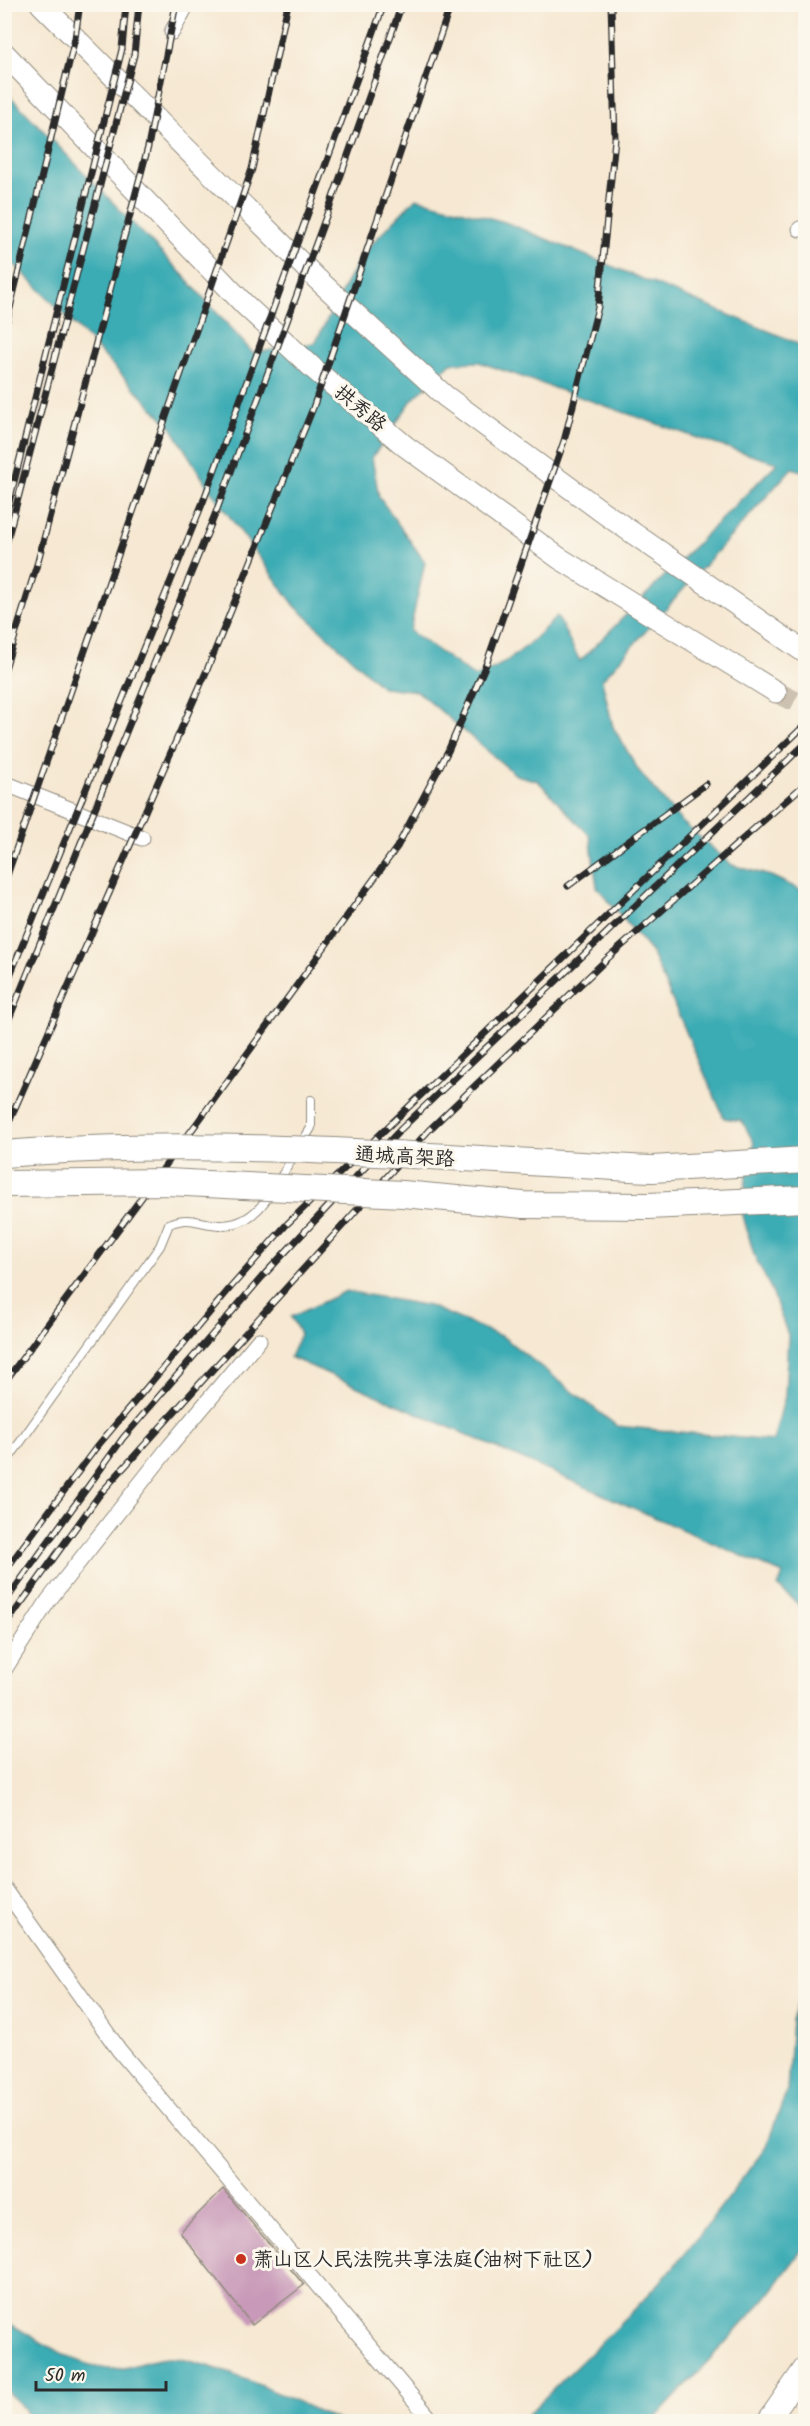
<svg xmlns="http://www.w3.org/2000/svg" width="810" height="2426" viewBox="0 0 810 2426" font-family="Kalam,'LXGW WenKai TC',sans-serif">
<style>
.water{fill:#3aabb4;stroke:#326b70;stroke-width:1.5;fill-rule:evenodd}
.building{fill:#c899b8}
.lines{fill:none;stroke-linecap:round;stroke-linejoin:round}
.secondary-tunnel{stroke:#cdc2b1;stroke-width:21;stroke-dasharray:21 10;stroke-linecap:butt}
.service-casing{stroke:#908a7e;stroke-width:10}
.minor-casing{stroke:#908a7e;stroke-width:17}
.secondary-casing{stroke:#908a7e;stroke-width:23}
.trunk-casing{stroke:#908a7e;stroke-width:28}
.service{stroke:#fff;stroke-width:8}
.minor{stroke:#fff;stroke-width:15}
.secondary{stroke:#fff;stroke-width:21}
.trunk{stroke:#fff;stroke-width:26}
.rail-casing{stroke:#2b2b2b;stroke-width:7}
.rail{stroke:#fbf7ec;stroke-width:4.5;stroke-dasharray:14;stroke-linecap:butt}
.trunk-bridge-casing{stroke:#908a7e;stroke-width:28;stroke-linecap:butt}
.trunk-bridge{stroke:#fff;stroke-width:26}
.poi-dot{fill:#c8321e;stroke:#fbf7ec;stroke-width:2}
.labels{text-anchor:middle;stroke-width:6;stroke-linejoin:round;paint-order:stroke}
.street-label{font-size:20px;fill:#2b2b2b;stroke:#fbf7ec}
.poi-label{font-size:20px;fill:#2b2b2b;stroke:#fbf7ec;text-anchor:start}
</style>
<rect width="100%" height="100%" fill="#fbf7ec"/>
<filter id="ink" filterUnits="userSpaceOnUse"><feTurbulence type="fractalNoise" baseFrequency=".0167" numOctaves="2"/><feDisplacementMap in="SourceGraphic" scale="12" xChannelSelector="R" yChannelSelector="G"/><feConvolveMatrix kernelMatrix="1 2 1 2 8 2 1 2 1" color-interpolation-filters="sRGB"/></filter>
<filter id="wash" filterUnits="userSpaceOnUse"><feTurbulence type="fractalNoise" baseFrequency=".008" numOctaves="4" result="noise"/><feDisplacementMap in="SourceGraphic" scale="24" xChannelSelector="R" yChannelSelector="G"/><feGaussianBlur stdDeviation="1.35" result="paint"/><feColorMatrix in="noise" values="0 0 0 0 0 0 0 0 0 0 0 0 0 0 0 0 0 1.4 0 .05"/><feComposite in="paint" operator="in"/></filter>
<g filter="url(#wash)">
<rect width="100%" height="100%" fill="#f6e8d2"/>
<g class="water">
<path d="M 4,90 L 184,276 L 253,353 L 315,343 L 361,255 L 416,198 L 505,222 L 795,342 L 805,351 L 805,472 L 792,468 L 602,680 L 613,727 L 639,771 L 680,820 L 732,865 L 771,876 L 805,892 L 805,1616 L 798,1604 L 778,1587 L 783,1574 L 290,1357 L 300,1334 L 291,1317 L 346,1291 L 429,1306 L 503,1337 L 617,1426 L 773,1441 L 785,1396 L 788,1335 L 771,1289 L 754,1255 L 742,1212 L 748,1164 L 754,1143 L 742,1121 L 724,1118 L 651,952 L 597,887 L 590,836 L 538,781 L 516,775 L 417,691 L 382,687 L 295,606 L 208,487 L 171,427 L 68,318 L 5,255 ZM 479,362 L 715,444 L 777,463 L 580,661 L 557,616 C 531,643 511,663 475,677 L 410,631 L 425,562 L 379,497 L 372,458 L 412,400 L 451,363 Z"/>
<polygon points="805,1984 805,2246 766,2298 653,2421 521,2421 632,2312 666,2276 702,2232 766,2147 787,2090 792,2020"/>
<path d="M 5,2321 C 36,2338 82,2371 117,2369 C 139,2367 158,2354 181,2359 C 236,2371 288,2398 339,2421 L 30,2421 L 24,2408 L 5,2390 Z"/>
</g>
<g id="blocks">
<polygon class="building" points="223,2189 304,2285 252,2325 180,2232"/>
</g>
</g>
<g filter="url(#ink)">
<use href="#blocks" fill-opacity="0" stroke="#908a7e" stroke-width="1.5"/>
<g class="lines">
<polyline class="secondary-tunnel" points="776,692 806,707"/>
<defs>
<g id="service">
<polyline points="301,1144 311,1128 311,1100"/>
<polyline points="278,1182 295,1154"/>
<path d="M 4,1465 L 160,1246 L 169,1224 C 191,1215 198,1224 219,1225 C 244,1226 260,1211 271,1192"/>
</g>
<g id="minor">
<polyline points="172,32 187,4"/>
<polyline points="800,229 806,228"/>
<polyline points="4,783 142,838"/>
<polyline points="4,1670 48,1601 170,1446 259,1340"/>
<polyline points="4,1888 119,2050 433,2422"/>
</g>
<g id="secondary">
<polyline points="41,4 316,278 445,396 604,513 806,653"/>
<polyline points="4,53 245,305 314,369 405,446 559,558 776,692"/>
<polyline points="767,2422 806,2366"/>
</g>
<g id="trunk">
<polyline points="652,1169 806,1160"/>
<polyline points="648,1206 806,1199"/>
</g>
</defs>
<use href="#service" class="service-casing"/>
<use href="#minor" class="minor-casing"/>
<use href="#secondary" class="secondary-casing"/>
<use href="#trunk" class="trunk-casing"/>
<use href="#service" class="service"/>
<use href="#minor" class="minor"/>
<use href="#secondary" class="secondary"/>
<use href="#trunk" class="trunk"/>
<defs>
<g id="rail">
<polyline points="4,333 75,38 80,4"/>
<polyline points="4,522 122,49 126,4"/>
<polyline points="4,552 134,55 139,4"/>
<polyline points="4,672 38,561 148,147 176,4"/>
<polyline points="4,884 252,169 288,4"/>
<polyline points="568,886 706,784"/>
<polyline points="4,990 203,502 384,4"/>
<polyline points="4,1031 216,512 331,203 402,4"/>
<polyline points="4,1133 207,670 313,408 451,4"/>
<polyline points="4,1383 197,1123 397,847 448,751 487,662 564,441 598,307 615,139 611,4"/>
<polyline points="4,1572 95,1449 231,1287 287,1224 806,724"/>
<polyline points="4,1603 123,1438 262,1277 401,1129 806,743"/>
<polyline points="4,1627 100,1494 429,1130 607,959 806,783"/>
</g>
</defs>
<use href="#rail" class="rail-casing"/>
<use href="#rail" class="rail"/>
<defs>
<g id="trunk-bridge">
<path d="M 4,1154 C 219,1136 437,1158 652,1169"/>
<polyline points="4,1184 167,1182 403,1194 523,1205 648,1206"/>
</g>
</defs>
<use href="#trunk-bridge" class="trunk-bridge-casing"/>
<use href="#trunk-bridge" class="trunk-bridge"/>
</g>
</g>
<circle class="poi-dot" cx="241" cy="2259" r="6"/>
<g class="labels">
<g class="street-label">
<text transform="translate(361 408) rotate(40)" y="7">拱秀路</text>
<text transform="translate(405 1156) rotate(3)" y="7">通城高架路</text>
</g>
<g class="poi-label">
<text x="253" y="2266">萧山区人民法院共享法庭(油树下社区)</text>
</g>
</g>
<rect width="810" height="2426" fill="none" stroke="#fbf7ec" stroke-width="24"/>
<path d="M36 2381v9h130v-9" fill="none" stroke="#2b2b2b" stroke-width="3"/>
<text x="45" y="2381" font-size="18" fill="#2b2b2b" stroke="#fbf7ec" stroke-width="4.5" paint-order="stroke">50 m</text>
</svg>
